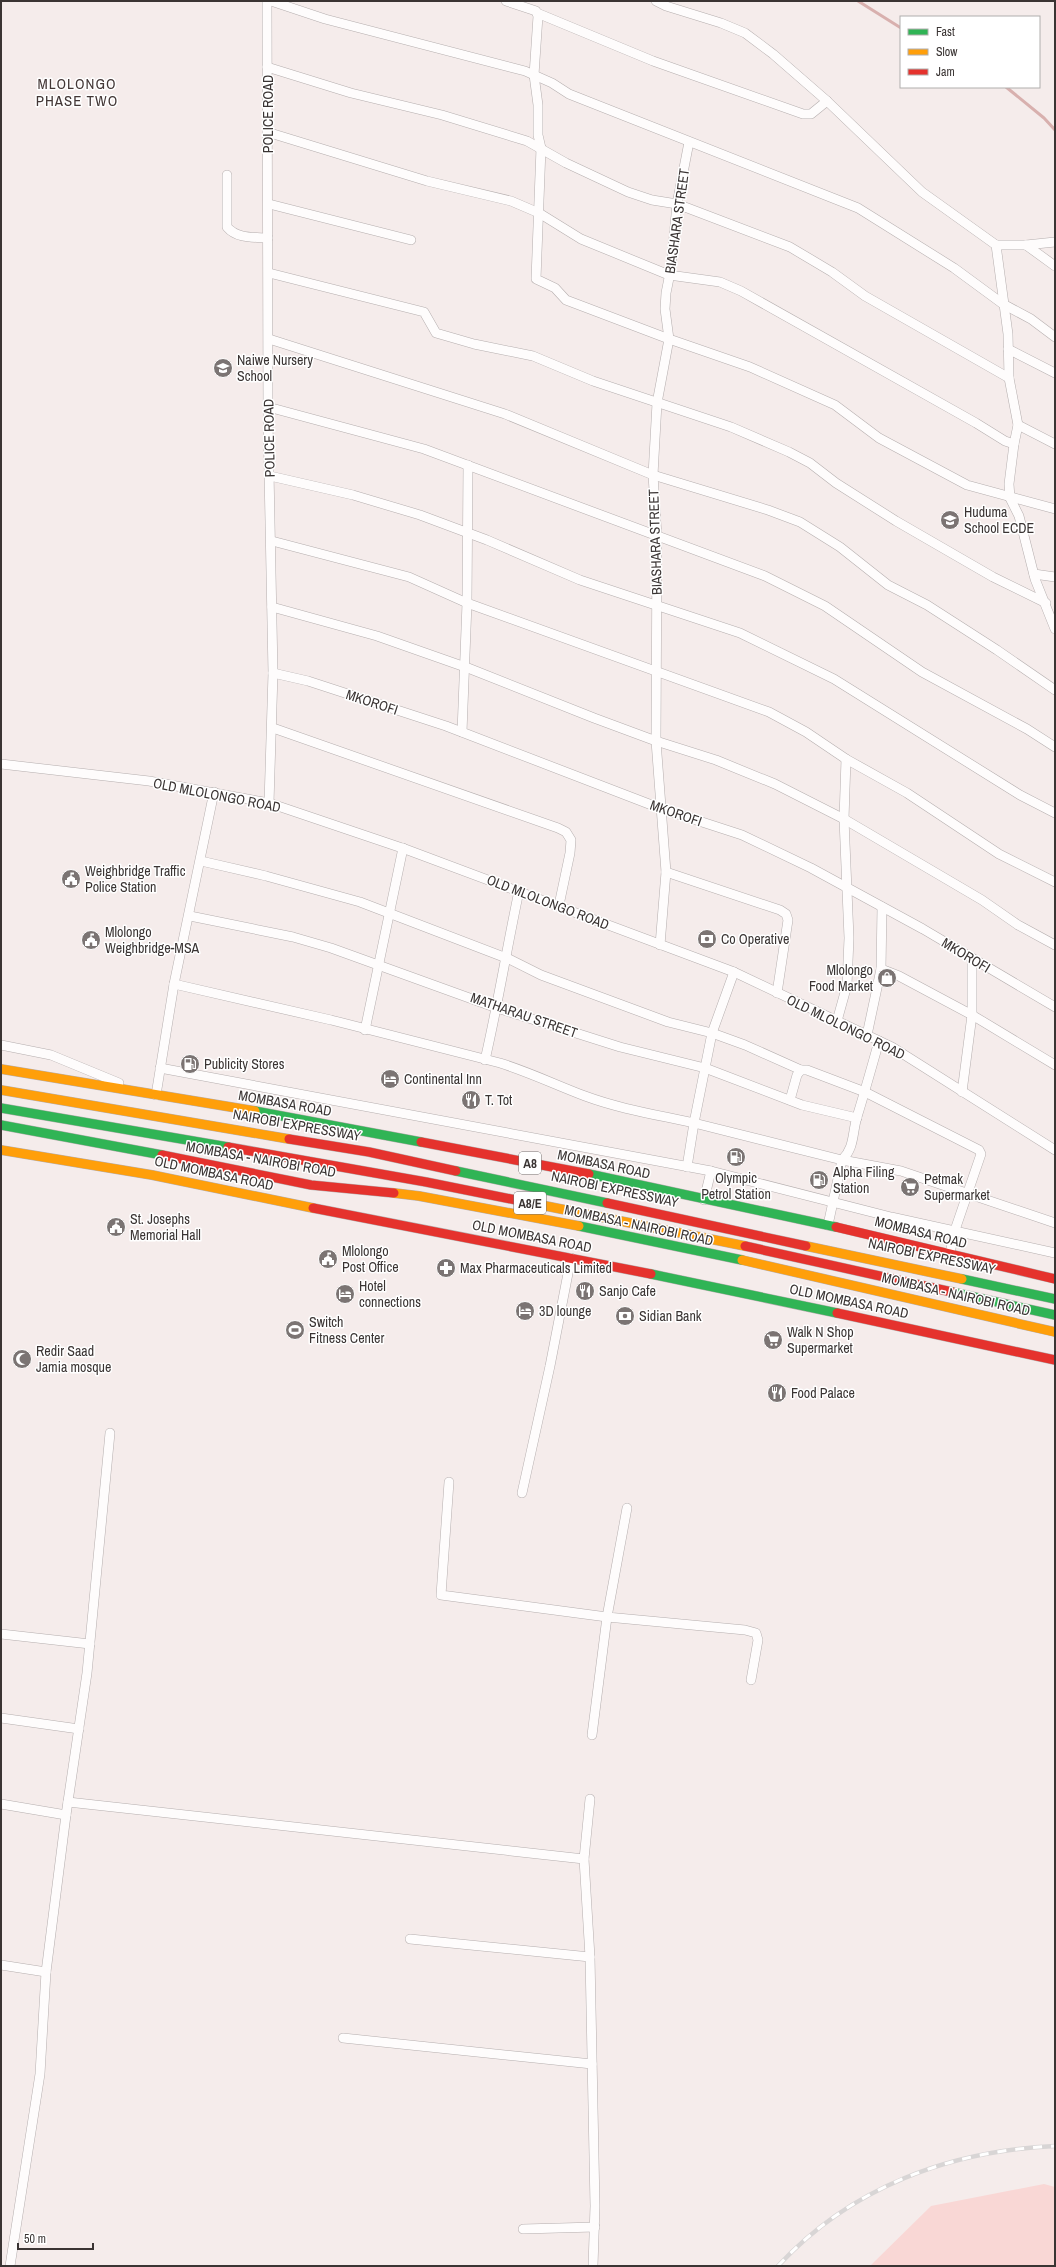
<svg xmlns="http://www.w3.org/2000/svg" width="1056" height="2267" viewBox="0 0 1056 2267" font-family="'Archivo Narrow',sans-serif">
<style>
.green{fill:#f9d7d5}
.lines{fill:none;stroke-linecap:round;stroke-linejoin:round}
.stream{stroke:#d8b0ae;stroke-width:3}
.street-casing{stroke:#b5aeae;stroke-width:10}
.fast-casing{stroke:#b5aeae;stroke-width:10}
.slow-casing{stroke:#b5aeae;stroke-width:10}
.jam-casing{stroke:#b5aeae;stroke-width:10}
.street{stroke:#fefcfc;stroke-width:9}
.fast{stroke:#30b455;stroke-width:9}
.slow{stroke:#ff9f0a;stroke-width:9}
.jam{stroke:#e5322d;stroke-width:9}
.rail-casing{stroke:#d8d5d5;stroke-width:4.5}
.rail{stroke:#fff;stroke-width:3;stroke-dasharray:9;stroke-linecap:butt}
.labels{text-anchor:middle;stroke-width:3;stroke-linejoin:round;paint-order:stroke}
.shield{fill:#fff;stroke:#757170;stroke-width:1}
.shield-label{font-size:13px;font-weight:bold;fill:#3a3433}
.street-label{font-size:14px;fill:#3a3433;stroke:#fff}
.poi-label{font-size:14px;fill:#3a3433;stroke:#fff;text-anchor:start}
.neighbourhood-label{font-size:15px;letter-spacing:1px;fill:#433736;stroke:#fff}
</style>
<rect width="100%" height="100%" fill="#f5eceb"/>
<polygon class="green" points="1044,2184 1055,2187 1055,2266 870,2266 931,2206"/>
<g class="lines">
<g class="stream">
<polyline points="858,1 901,28"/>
<polyline points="1006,87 1044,118 1055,130"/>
</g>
<defs>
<g id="street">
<polyline points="267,1 268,421 273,673 269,803"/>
<polyline points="271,1 325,19 525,71 552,83 569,94 858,208 954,268 1003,304 1031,319 1055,337"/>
<polyline points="506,1 536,11 538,16 534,75 538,105 538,135 541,148 536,279 555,288 566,300 669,339 750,367 835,405 879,438 967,485 1055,509"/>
<polyline points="656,1 666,6 721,23 745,33 773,54 827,101 922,192 996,245 1008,334 1009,378 1018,425 1014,444"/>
<polyline points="537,13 653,61 803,114 811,114 827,101"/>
<polyline points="267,67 351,93 442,115 527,141 566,163 628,192 652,200 677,204 790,247 832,272 865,296 1009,378"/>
<polyline points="267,132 427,181 511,201 539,213 581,239 669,275 720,282 741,291 976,423 1005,441 1014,444 1009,484 1010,498 1019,516 1035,579 1055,629"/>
<path d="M 227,175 L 227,227 C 237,239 254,237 268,238"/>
<polyline points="269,204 411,240"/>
<polyline points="996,245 1026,245 1055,242"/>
<polyline points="1026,245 1055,266"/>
<polyline points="269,273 424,312 436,333 474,344 533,356 593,381 731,427 789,452 810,463 836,483 896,521 993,577 1046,603"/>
<polyline points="269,339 505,414 653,475 768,510 800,522 840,547 888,585 927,605 997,650 1055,690"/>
<polyline points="1008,349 1055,373"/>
<polyline points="268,407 424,449 765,576 825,606 922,672 1027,729 1055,747"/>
<polyline points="1018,425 1055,444"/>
<polyline points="270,476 353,495 420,515 487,540 580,580 740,633 834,679 1020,795 1055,813"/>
<polyline points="272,541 409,577 467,603 769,712 806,732 846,759 907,793 999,854 1055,882"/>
<polyline points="1034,574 1055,577"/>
<polyline points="272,607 377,636 468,668 594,718 656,741 716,760 775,784 844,819 982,900 1018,925 1055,945"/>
<polyline points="273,673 308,681 446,726 662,809 742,835 811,868 923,929 1055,1007"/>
<polyline points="273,728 558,828 566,832 571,840 570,853 559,905"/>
<polyline points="462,732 467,603 468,465"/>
<polyline points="1,764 149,781 269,803 405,849 734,972 892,1047 1055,1150"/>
<polyline points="201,861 266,876 360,902 509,959 541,975 668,1022 712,1033 745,1045 801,1070"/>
<polyline points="666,872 780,910 786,914 788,920 777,993"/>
<polyline points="190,916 293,937 331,948 497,1008 620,1047 705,1068 802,1105 857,1118"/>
<polyline points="660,945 666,872 656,741 657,536 653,475 657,403 669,339 665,309 666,293 671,268 677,204 689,142"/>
<polyline points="881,969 899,976 972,1015 1055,1065"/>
<path d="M 174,984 L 331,1020 L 500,1063 C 529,1072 556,1085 585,1096 C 620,1109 658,1115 694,1123 L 712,1033 L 734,972"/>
<polyline points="837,1021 847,985 849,938 844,819 846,759"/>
<polyline points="365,1030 403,848"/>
<polyline points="867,1035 881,969 882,907"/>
<polyline points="1,1045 51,1055 119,1083"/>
<path d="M 485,1060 C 498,1004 507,947 519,891"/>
<polyline points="160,1068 711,1171 891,1217 1055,1253"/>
<polyline points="962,1092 972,1015 972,958"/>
<polyline points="156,1095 174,984 214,792"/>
<polyline points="790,1100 797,1075 801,1070 807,1070 865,1092 979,1150 981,1154 955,1230 950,1253"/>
<polyline points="687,1167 694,1123 842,1160 901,1171 1055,1223"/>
<polyline points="704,1200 711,1171"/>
<path d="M 828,1225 L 842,1160 C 855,1147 852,1133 857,1117 C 865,1091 872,1066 879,1041"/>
<polyline points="449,1482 441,1595 607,1617 592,1735"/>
<polyline points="522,1493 550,1366 571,1258"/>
<polyline points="627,1508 607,1617 745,1630 756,1633 758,1640 751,1680"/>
<polyline points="1,1634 90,1644"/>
<polyline points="1,1718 79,1729"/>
<polyline points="68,1802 584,1859 590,1799"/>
<polyline points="1,1804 66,1815"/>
<polyline points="584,1859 590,1957 595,2206 593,2266"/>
<polyline points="410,1939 590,1957"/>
<polyline points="1,1965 46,1972"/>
<polyline points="343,2038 592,2064"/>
<polyline points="523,2229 595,2227"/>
<polyline points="10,2266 40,2074 46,1972 66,1815 87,1673 110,1433"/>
</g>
<g id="fast">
<polyline points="1,1108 228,1147"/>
<polyline points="255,1111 421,1142"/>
<polyline points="1,1125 162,1155"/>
<polyline points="456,1171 607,1203"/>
<polyline points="589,1174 836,1227"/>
<polyline points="579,1226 742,1260"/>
<polyline points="651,1274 837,1313"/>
<polyline points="962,1279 1055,1299"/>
<polyline points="952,1292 1055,1315"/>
</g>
<g id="slow">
<polyline points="1,1069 255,1111"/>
<polyline points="1,1090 289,1139"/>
<polyline points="1,1150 152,1175 313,1208"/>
<polyline points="394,1193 419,1196 579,1226"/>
<polyline points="536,1204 745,1246"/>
<polyline points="806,1246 962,1279"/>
<polyline points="742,1260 1055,1332"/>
</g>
<g id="jam">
<polyline points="289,1139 369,1152 456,1171"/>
<polyline points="421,1142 589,1174"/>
<polyline points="228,1147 426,1182 536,1204"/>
<polyline points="162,1155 311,1185 394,1193"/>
<polyline points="607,1203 806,1246"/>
<polyline points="313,1208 651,1274"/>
<polyline points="836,1227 1055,1279"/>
<polyline points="745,1246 952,1292"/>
<polyline points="837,1313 1055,1360"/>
</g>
</defs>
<use href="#street" class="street-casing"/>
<use href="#fast" class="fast-casing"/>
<use href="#slow" class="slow-casing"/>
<use href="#jam" class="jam-casing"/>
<use href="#street" class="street"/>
<use href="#fast" class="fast"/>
<use href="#slow" class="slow"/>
<use href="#jam" class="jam"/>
<defs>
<path id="rail" d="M 778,2266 C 851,2187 949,2151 1055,2146"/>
</defs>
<use href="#rail" class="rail-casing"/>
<use href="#rail" class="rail"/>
</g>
<defs>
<symbol id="school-disc" viewBox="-11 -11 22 22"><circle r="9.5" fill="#7b7473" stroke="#fff"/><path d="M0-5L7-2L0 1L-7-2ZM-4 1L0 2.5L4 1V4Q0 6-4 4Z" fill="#fff"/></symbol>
<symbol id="civic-disc" viewBox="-11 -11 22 22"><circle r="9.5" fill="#7b7473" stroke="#fff"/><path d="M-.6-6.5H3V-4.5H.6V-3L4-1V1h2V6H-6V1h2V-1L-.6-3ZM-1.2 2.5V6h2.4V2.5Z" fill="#fff"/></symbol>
<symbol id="bank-disc" viewBox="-11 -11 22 22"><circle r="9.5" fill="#7b7473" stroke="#fff"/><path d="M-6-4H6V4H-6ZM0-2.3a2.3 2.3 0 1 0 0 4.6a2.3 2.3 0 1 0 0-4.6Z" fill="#fff"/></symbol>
<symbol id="shop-disc" viewBox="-11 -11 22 22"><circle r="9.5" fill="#7b7473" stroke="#fff"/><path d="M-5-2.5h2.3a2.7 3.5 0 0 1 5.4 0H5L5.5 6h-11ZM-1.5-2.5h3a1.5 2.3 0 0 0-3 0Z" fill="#fff"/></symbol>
<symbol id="fuel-disc" viewBox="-11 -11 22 22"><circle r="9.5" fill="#7b7473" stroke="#fff"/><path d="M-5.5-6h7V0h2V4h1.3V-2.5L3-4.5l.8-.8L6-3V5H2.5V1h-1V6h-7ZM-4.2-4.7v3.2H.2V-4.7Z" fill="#fff"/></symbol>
<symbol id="hotel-disc" viewBox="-11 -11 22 22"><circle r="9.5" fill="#7b7473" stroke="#fff"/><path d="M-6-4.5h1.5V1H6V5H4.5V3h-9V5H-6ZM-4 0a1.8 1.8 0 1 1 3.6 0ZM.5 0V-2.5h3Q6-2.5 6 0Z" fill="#fff"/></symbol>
<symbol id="restaurant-disc" viewBox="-11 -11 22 22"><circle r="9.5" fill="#7b7473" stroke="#fff"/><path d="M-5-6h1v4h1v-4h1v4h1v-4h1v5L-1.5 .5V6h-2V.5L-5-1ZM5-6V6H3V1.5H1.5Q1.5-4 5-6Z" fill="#fff"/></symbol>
<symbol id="supermarket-disc" viewBox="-11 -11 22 22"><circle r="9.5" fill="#7b7473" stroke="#fff"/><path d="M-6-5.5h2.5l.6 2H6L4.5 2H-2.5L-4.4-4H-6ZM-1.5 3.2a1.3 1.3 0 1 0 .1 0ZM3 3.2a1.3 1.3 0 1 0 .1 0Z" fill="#fff"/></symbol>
<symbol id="pharmacy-disc" viewBox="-11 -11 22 22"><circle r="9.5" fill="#7b7473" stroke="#fff"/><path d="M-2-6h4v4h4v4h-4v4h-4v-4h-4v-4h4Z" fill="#fff"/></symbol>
<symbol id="stadium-disc" viewBox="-11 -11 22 22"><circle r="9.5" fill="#7b7473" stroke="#fff"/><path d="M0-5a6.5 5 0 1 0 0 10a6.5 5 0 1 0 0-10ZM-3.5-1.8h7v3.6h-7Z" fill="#fff"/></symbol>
<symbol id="mosque-disc" viewBox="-11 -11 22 22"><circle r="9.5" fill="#7b7473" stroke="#fff"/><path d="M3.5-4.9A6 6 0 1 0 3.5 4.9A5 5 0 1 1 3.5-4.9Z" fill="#fff"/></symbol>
</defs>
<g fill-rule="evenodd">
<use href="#school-disc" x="212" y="357" width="22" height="22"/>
<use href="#school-disc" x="939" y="509" width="22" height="22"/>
<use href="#civic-disc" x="60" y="868" width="22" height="22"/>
<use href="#bank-disc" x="696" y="928" width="22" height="22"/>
<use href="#civic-disc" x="80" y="929" width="22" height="22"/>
<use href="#shop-disc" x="876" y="967" width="22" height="22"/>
<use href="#fuel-disc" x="179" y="1053" width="22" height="22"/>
<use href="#hotel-disc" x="379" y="1068" width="22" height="22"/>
<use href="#restaurant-disc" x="460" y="1089" width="22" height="22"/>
<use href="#fuel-disc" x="725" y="1146" width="22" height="22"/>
<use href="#fuel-disc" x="808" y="1169" width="22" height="22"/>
<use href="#supermarket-disc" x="899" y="1176" width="22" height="22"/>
<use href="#civic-disc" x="105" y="1216" width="22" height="22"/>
<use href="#civic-disc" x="317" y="1248" width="22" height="22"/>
<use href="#pharmacy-disc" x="435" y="1257" width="22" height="22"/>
<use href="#restaurant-disc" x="574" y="1280" width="22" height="22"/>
<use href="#hotel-disc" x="334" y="1283" width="22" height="22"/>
<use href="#hotel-disc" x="514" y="1300" width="22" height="22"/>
<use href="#bank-disc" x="614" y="1305" width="22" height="22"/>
<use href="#stadium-disc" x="284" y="1319" width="22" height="22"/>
<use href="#supermarket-disc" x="762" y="1329" width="22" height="22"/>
<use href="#mosque-disc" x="11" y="1348" width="22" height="22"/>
<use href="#restaurant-disc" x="766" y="1382" width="22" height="22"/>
</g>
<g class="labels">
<g class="shield">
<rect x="519" y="1152" width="22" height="22" rx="3"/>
<rect x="514" y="1192" width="32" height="22" rx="3"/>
</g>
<g class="shield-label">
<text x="530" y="1168">A8</text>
<text x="530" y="1208">A8/E</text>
</g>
<g class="street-label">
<text transform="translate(268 114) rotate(-90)" y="5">POLICE ROAD</text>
<text transform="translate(677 221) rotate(-82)" y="5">BIASHARA STREET</text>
<text transform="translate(269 438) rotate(-91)" y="5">POLICE ROAD</text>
<text transform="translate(655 542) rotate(-92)" y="5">BIASHARA STREET</text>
<text transform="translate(372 702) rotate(18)" y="5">MKOROFI</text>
<text transform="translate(217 795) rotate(11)" y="5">OLD MLOLONGO ROAD</text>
<text transform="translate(676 813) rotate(19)" y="5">MKOROFI</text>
<text transform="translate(548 902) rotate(21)" y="5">OLD MLOLONGO ROAD</text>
<text transform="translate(966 955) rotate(31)" y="5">MKOROFI</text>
<text transform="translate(524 1015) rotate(19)" y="5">MATHARAU STREET</text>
<text transform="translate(846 1027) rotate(26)" y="5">OLD MLOLONGO ROAD</text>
<text transform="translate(285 1103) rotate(10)" y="5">MOMBASA ROAD</text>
<text transform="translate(297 1125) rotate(10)" y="5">NAIROBI EXPRESSWAY</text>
<text transform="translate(261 1159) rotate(10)" y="5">MOMBASA - NAIROBI ROAD</text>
<text transform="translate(604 1164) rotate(12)" y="5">MOMBASA ROAD</text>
<text transform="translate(214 1173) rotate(12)" y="5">OLD MOMBASA ROAD</text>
<text transform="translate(615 1189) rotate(12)" y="5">NAIROBI EXPRESSWAY</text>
<text transform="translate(639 1225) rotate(12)" y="5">MOMBASA - NAIROBI ROAD</text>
<text transform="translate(921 1232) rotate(14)" y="5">MOMBASA ROAD</text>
<text transform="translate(532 1236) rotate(11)" y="5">OLD MOMBASA ROAD</text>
<text transform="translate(932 1256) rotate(12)" y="5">NAIROBI EXPRESSWAY</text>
<text transform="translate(956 1294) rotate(13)" y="5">MOMBASA - NAIROBI ROAD</text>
<text transform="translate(849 1301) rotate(12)" y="5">OLD MOMBASA ROAD</text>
</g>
<g class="poi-label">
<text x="237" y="365">Naiwe Nursery<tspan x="237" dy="16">School</tspan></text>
<text x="964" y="517">Huduma<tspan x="964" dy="16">School ECDE</tspan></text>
<text x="85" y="876">Weighbridge Traffic<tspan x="85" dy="16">Police Station</tspan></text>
<text x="105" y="937">Mlolongo<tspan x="105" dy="16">Weighbridge-MSA</tspan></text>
<text x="721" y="944">Co Operative</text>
<text x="873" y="975" text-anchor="end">Mlolongo<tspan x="873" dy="16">Food Market</tspan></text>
<text x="204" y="1069">Publicity Stores</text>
<text x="404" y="1084">Continental Inn</text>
<text x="485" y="1105">T. Tot</text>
<text x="833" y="1177">Alpha Filing<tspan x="833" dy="16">Station</tspan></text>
<text x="736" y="1183" text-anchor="middle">Olympic<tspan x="736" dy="16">Petrol Station</tspan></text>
<text x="924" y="1184">Petmak<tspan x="924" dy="16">Supermarket</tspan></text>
<text x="130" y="1224">St. Josephs<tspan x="130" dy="16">Memorial Hall</tspan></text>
<text x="342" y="1256">Mlolongo<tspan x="342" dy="16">Post Office</tspan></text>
<text x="460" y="1273">Max Pharmaceuticals Limited</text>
<text x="359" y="1291">Hotel<tspan x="359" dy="16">connections</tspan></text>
<text x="599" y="1296">Sanjo Cafe</text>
<text x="539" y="1316">3D lounge</text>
<text x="639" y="1321">Sidian Bank</text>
<text x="309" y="1327">Switch<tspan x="309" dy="16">Fitness Center</tspan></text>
<text x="787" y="1337">Walk N Shop<tspan x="787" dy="16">Supermarket</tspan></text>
<text x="36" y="1356">Redir Saad<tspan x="36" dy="16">Jamia mosque</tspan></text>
<text x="791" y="1398">Food Palace</text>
</g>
<g class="neighbourhood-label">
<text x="77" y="89">MLOLONGO<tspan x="77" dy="17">PHASE TWO</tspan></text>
</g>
</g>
<rect width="1056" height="2267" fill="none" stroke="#3a3433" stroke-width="4"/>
<rect x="900" y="16" width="140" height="72" fill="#ffffff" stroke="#b0aead"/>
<rect x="908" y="29" width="20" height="6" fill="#30b455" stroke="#b0aead"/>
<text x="936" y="36" font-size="12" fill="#3a3433">Fast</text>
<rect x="908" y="49" width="20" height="6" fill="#ff9f0a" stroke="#b0aead"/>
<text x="936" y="56" font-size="12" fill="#3a3433">Slow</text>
<rect x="908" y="69" width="20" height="6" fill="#e5322d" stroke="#b0aead"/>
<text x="936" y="76" font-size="12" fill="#3a3433">Jam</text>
<path d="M18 2243v6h75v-6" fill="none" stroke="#3a3433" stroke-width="2"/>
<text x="24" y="2243" font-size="12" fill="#3a3433" stroke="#ffffff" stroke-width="3" paint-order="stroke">50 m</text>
</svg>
